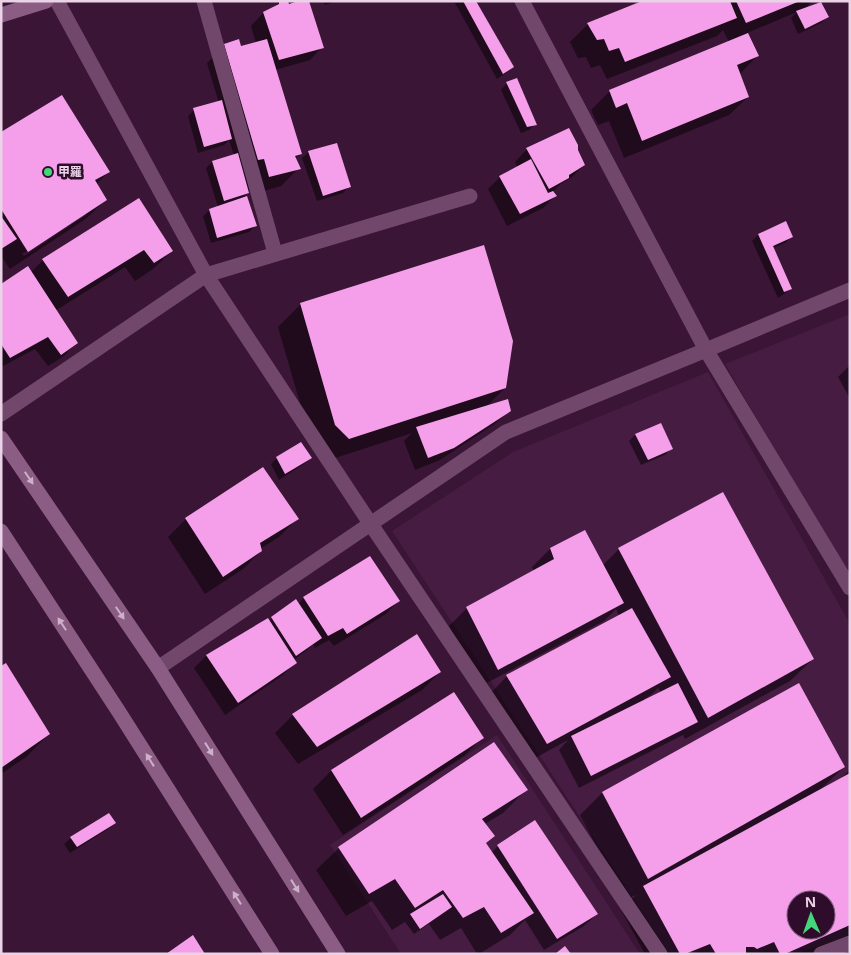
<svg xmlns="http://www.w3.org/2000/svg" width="851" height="955" viewBox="0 0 851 955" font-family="'Open Sans','Noto Sans JP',sans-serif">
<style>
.built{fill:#471c42;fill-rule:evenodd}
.shadow{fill:#0007;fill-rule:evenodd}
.building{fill:#f59fea;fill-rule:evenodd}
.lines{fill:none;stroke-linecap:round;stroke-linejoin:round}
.lane{stroke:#71486b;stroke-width:15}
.street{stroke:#71486b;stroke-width:15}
.secondary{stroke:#8b5d84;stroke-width:15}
.oneway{fill:#ceb0c9}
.poi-dot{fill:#44d77a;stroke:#2f0b2c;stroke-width:2}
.labels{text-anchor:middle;stroke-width:5;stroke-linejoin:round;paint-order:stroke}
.poi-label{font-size:12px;font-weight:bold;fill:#ebd3e7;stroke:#2f0b2c;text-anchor:start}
</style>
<rect width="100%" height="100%" fill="#3a1536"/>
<g class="built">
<polygon points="850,314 850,580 725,364"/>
<path d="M 708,372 L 850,624 L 850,935 L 795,954 L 773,954 L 768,949 L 758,954 L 703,954 L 701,951 L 697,954 L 670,954 L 392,531 L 513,452 ZM 796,900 L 826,900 L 826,930 L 796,930 Z"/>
<polygon points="497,735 640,954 401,954 330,845"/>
</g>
<g class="shadow">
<polygon points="280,1 322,47 310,60 275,70 301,154 295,159 299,168 281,186 251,195 250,190 241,200 255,226 249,232 211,243 203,216 210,210 218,207 206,168 212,162 234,155 229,140 224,145 198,153 188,116 194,110 219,103 207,63 225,45 240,47 256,43 251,26 263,13 273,8"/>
<polygon points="324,1 336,1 325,5"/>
<polygon points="454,1 474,1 512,67 506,73 497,79"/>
<polygon points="645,1 812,1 804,10 827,17 821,23 798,34 791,18 797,12 747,33 757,56 739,75 748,97 729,115 624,158 609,121 598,125 591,110 609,92 729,42 723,30 717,36 607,79 600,65 591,68 586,57 578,58 570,42 588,24"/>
<polygon points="507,83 535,124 529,130 521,133 501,90"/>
<path d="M 1,133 L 108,172 L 96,185 L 105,200 L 87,218 L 10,269 L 1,256 ZM 86,212 L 86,215 L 24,256 L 22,254 Z"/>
<polygon points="527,149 577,150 584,165 571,178 562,183 552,192 555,196 543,208 507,226 488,189 500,177 518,168 515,162"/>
<polygon points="309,152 349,186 343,193 317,201 302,158"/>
<polygon points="139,199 172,251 153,269 135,281 125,267 55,311 76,343 64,356 48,366 35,349 1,367 1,285 30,273 43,260"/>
<polygon points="785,223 791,237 785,243 773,248 791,288 784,294 778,298 752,241 758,235"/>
<polygon points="483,247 505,388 485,408 509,411 496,423 440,460 415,470 404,441 412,433 326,461 313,448 278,327 300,305"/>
<polygon points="850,365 850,399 838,377"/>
<polygon points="661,425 671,448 665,455 641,465 629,441 635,435"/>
<polygon points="277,458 310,458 304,464 279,480 271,464"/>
<path d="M 723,494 L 813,659 L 790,681 L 685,739 L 683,735 L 579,788 L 559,750 L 568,740 L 528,762 L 489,695 L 507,676 L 619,616 L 616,609 L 604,621 L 479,687 L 449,626 L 467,608 L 534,572 L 532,567 L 550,549 L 602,566 L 619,549 ZM 658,688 L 661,693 L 645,701 L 644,699 L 651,695 Z"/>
<polygon points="186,519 297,519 279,537 260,549 261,551 243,569 205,594 168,537"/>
<polygon points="304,598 398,601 386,614 334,646 329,640 315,648 313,644 307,650 294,660 295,663 283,675 225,715 194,668 206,656 267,619 269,621 296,601 298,604"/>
<polygon points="416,636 440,672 422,690 298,764 275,733 293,715"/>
<polygon points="1,667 49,734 26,757 1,774"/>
<polygon points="454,694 482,738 464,756 343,835 313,789 331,771"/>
<path d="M 844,767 L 821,789 L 843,779 L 842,777 L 850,770 L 850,937 L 811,954 L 645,954 L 621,910 L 636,895 L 625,900 L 580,815 L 602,793 ZM 796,900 L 826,900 L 826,930 L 796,930 Z"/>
<polygon points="526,790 503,813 485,824 494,836 485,844 491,853 498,846 597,914 584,926 544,950 525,920 510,935 479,954 477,954 461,928 440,940 429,924 414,934 405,922 392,930 372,901 346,916 316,870 339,848"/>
<polygon points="108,815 115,823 108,829 70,853 64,844 71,838"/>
</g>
<g class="building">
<polygon points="279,1 288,1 289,4 298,1 309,1 324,48 279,60 263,12 279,4"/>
<polygon points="463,1 476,1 514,67 503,74"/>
<polygon points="642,1 730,1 737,18 625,62 619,48 609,51 604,39 597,40 587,23"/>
<polygon points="736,1 800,1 746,23"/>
<polygon points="821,2 829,17 805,29 796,11"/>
<polygon points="748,33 759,56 737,65 749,97 642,141 627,103 616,108 609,90"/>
<polygon points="239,39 241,46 267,39 302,154 295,156 301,169 269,177 264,159 258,160 224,44"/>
<polygon points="517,78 537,125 527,127 506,82"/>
<polygon points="62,95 110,172 95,180 107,200 28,252 1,209 1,132"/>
<polygon points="222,100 232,139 204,147 193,108"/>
<polygon points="569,128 578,145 578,150 585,165 569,175 569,178 549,189 526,148"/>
<polygon points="337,143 351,187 323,196 308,151"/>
<polygon points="238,153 249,193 224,201 212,161"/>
<polygon points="531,159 548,193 553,191 557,196 520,214 499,176"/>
<polygon points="247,196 257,226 217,238 209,209"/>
<polygon points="139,198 173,251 154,263 144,250 68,297 42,259"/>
<polygon points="1,216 17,239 1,249"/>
<polygon points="786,221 793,237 773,246 792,289 784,292 758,234"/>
<polygon points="484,245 513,341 506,388 349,439 335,425 300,303"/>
<polygon points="28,266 78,343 61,355 48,337 10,358 1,344 1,284"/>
<polygon points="508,399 511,411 454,448 428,458 416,427"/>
<polygon points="661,423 673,449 648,460 635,434"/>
<polygon points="301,442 312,458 285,474 276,457"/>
<polygon points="263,467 299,519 260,543 262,551 223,577 185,518"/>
<polygon points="723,492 814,659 708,718 618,548"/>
<polygon points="585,530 624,603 498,670 466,607 554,559 550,548"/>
<polygon points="370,556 400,601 347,634 343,628 328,636 303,597"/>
<polygon points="296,599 322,638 296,656 271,617"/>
<polygon points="632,608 671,677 547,744 506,675"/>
<polygon points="268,618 297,663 238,703 206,655"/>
<polygon points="417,634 441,672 317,747 292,714"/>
<polygon points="6,663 50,734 1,768 1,666"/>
<polygon points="678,683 698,722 591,776 571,736"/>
<polygon points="799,683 845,767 648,879 602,792"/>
<polygon points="454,692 484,738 361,818 331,770"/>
<polygon points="494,742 528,790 482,819 495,836 486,843 534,913 501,933 484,907 463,918 443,890 415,908 395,879 369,894 338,847"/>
<path d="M 850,773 L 850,925 L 785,954 L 780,954 L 774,942 L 757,949 L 754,947 L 746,947 L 746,954 L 716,954 L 710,944 L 685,954 L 680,954 L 643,886 ZM 796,900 L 826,900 L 826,930 L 796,930 Z"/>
<polygon points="109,813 116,823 77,847 70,837"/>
<polygon points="535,820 598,914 557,939 497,845"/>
<polygon points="443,894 452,907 420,929 410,914"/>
<polygon points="193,935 205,954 166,954"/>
<polygon points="565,946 571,954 555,954"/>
</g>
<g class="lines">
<polyline class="lane" points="522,1 706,350 850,588"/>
<g class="street">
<polyline points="57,1 206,275 370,523 660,954"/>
<polyline points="204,1 275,253"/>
<polyline points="1,414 206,275 470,196"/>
<polyline points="158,668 506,432 706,350 850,290"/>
<polyline points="821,954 850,943"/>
</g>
<g class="secondary">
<polyline points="1,15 46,1"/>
<polyline points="1,438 158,668 338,954"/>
<polyline points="1,531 119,712 272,954"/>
</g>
</g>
<defs><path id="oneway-solid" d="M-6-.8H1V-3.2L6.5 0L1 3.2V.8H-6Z" transform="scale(1.25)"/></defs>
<g class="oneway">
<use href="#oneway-solid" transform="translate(29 478) rotate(56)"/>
<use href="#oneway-solid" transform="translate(120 613) rotate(56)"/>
<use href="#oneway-solid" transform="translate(62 624) rotate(-123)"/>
<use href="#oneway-solid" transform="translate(209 749) rotate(58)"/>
<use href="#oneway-solid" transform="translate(150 760) rotate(-122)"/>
<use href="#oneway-solid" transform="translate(295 886) rotate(58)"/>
<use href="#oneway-solid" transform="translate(237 898) rotate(-122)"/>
</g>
<circle class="poi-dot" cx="48" cy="172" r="5"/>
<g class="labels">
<g class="poi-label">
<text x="58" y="176">甲羅</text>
</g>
</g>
<rect width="851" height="955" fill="none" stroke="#ebd3e7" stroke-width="5"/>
<g transform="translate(811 915) rotate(358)"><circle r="24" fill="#2f0b2c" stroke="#7a5b77"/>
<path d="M0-4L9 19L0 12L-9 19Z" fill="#44d77a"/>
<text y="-8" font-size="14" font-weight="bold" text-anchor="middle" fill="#ebd3e7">N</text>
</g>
</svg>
